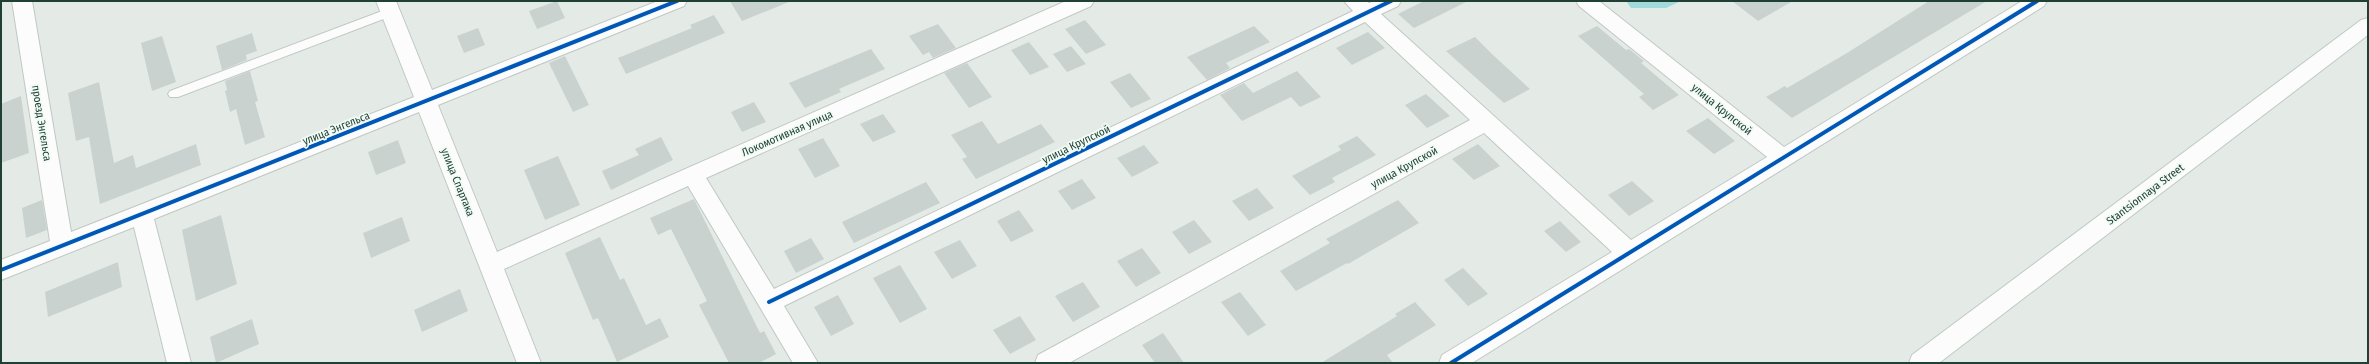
<svg xmlns="http://www.w3.org/2000/svg" width="2369" height="364" viewBox="0 0 2369 364" font-family="'Fira Sans Condensed',sans-serif">
<style>
.water{fill:#a0dadd}
.building{fill:#cad2cf}
.lines{fill:none;stroke-linecap:round;stroke-linejoin:round}
.lane-casing{stroke:#c1c8c4;stroke-width:2}
.street-casing{stroke:#c1c8c4;stroke-width:2}
.secondary-casing{stroke:#bfc9c4;stroke-width:2}
.lane{fill:#fbfcfb;fill-rule:evenodd}
.street{fill:#fbfcfb;fill-rule:evenodd}
.secondary{fill:#fbfcfb;fill-rule:evenodd}
.cycleway-casing{stroke:#f2faf5;stroke-width:6}
.cycleway{stroke:#0057b8;stroke-width:4}
.labels{text-anchor:middle;stroke-width:3.5;stroke-linejoin:round;paint-order:stroke}
.street-label{font-size:11px;fill:#1f4135;stroke:#f2faf5}
</style>
<rect width="100%" height="100%" fill="#e4ebe7"/>
<polygon class="water" points="1626,1 1681,1 1666,8 1631,8"/>
<g class="building">
<polygon points="557,1 565,18 537,29 529,11"/>
<polygon points="730,1 789,1 789,2 742,21"/>
<polygon points="1424,1 1468,1 1414,28 1398,14"/>
<polygon points="1732,1 1793,1 1758,21"/>
<polygon points="1929,1 1987,1 1792,118 1766,97 1785,86 1787,88 1847,53"/>
<polygon points="714,15 725,33 626,74 618,58 692,28 690,25"/>
<polygon points="1085,20 1106,45 1086,54 1065,29"/>
<polygon points="938,24 956,48 933,58 929,52 923,55 909,36"/>
<polygon points="1254,26 1270,42 1226,63 1230,68 1207,80 1187,57"/>
<polygon points="1597,26 1626,50 1629,49 1644,61 1641,63 1679,95 1653,110 1639,97 1644,94 1578,36"/>
<polygon points="478,28 485,45 464,53 457,36"/>
<polygon points="1368,32 1385,48 1352,65 1336,48"/>
<polygon points="252,33 257,51 246,55 247,60 222,70 216,46"/>
<polygon points="162,36 176,82 152,91 141,43"/>
<polygon points="1475,37 1493,55 1530,89 1504,103 1446,51"/>
<polygon points="1029,42 1049,67 1030,75 1011,50"/>
<polygon points="1071,46 1086,64 1067,72 1053,54"/>
<polygon points="871,49 885,69 839,89 841,92 805,108 789,83"/>
<polygon points="565,56 589,105 573,112 549,63"/>
<polygon points="967,63 992,97 969,108 944,73"/>
<polygon points="250,71 258,101 255,102 265,137 245,145 236,109 230,112 225,91 227,90 225,81"/>
<polygon points="1297,71 1321,97 1300,107 1291,97 1242,121 1220,95 1244,83 1253,93"/>
<polygon points="1130,73 1151,99 1131,108 1110,82"/>
<polygon points="99,82 114,163 133,155 136,168 196,144 201,165 100,204 89,137 76,141 68,93"/>
<polygon points="1426,94 1450,116 1427,128 1405,105"/>
<polygon points="21,96 29,153 1,163 1,104"/>
<polygon points="754,102 766,122 742,132 731,112"/>
<polygon points="883,114 896,132 873,142 860,124"/>
<polygon points="1708,118 1735,141 1714,154 1686,131"/>
<polygon points="982,121 998,144 1041,124 1055,142 976,179 962,159 967,157 951,135"/>
<polygon points="1357,136 1376,155 1332,178 1335,182 1310,195 1292,176 1341,150 1338,146"/>
<polygon points="661,137 673,160 611,190 602,171 639,155 635,149"/>
<polygon points="823,138 840,166 815,178 798,149"/>
<polygon points="398,140 406,163 376,175 368,152"/>
<polygon points="1478,144 1500,166 1474,180 1452,159"/>
<polygon points="1144,145 1159,163 1132,177 1117,158"/>
<polygon points="558,156 580,205 545,220 524,170"/>
<polygon points="1082,179 1096,198 1072,210 1058,191"/>
<polygon points="1632,181 1654,201 1629,216 1608,195"/>
<polygon points="926,182 940,203 854,243 842,222"/>
<polygon points="1257,188 1274,208 1249,221 1232,201"/>
<polygon points="694,199 760,333 764,331 776,354 759,363 729,363 699,305 707,301 671,229 658,235 650,218"/>
<polygon points="42,200 47,230 26,238 22,208"/>
<polygon points="1398,200 1419,223 1348,264 1347,263 1296,291 1280,271 1330,243 1326,239"/>
<polygon points="1019,210 1034,231 1011,242 997,221"/>
<polygon points="221,215 237,284 196,301 182,230"/>
<polygon points="402,217 410,241 371,258 363,233"/>
<polygon points="1194,220 1212,242 1189,254 1172,232"/>
<polygon points="1560,221 1581,242 1566,252 1544,231"/>
<polygon points="600,237 620,280 624,278 646,325 660,318 669,337 617,362 598,318 593,320 565,253"/>
<polygon points="811,238 824,259 796,273 784,251"/>
<polygon points="960,240 977,266 952,279 934,252"/>
<polygon points="1142,248 1161,273 1136,287 1117,261"/>
<polygon points="118,262 122,287 48,317 45,292"/>
<polygon points="900,265 927,309 900,323 873,278"/>
<polygon points="1463,268 1488,294 1468,306 1444,280"/>
<polygon points="1083,282 1100,307 1073,322 1055,296"/>
<polygon points="460,289 468,311 422,332 414,310"/>
<polygon points="1240,292 1266,325 1248,336 1221,302"/>
<polygon points="838,295 854,324 831,336 814,307"/>
<polygon points="1415,302 1436,325 1387,355 1393,363 1321,363 1397,316 1395,314"/>
<polygon points="1020,316 1036,340 1010,354 993,330"/>
<polygon points="252,319 259,344 216,363 210,337"/>
<polygon points="1163,333 1184,363 1155,363 1142,345"/>
</g>
<g class="lines">
<defs>
<polygon id="lane" points="390,8 394,9 395,12 394,15 178,97 170,97 168,94 170,91"/>
<polygon id="street" points="12,1 32,1 71,232 414,97 376,1 396,1 432,90 658,1 687,1 684,6 438,105 497,252 1066,1 1094,1 1091,6 706,178 774,289 1353,11 1344,1 1366,1 1369,3 1374,1 1401,1 1398,6 1381,14 1631,240 1767,157 1579,6 1576,1 1599,1 1784,147 2022,1 2047,1 2044,6 1472,363 1439,363 1442,355 1612,252 1484,133 1069,363 1035,363 1038,355 1470,120 1365,22 784,306 818,363 793,363 688,186 504,269 541,363 517,363 419,112 154,219 191,363 167,363 134,227 1,280 1,260 50,241"/>
<polygon id="secondary" points="2368,18 2368,35 1939,363 1909,363 1912,355 2361,20"/>
</defs>
<use href="#lane" class="lane-casing"/>
<use href="#street" class="street-casing"/>
<use href="#secondary" class="secondary-casing"/>
<use href="#lane" class="lane"/>
<use href="#street" class="street"/>
<use href="#secondary" class="secondary"/>
<defs>
<g id="cycleway">
<polyline points="1,270 677,1"/>
<polyline points="769,302 1391,1"/>
<polyline points="1451,363 2037,1"/>
</g>
</defs>
<use href="#cycleway" class="cycleway-casing"/>
<use href="#cycleway" class="cycleway"/>
</g>
<g class="labels">
<g class="street-label">
<text transform="translate(1722 109) rotate(39)" y="4">улица Крупской</text>
<text transform="translate(42 123) rotate(81)" y="4">проезд Энгельса</text>
<text transform="translate(336 128) rotate(-22)" y="4">улица Энгельса</text>
<text transform="translate(787 133) rotate(-24)" y="4">Локомотивная улица</text>
<text transform="translate(1076 144) rotate(-26)" y="4">улица Крупской</text>
<text transform="translate(1404 167) rotate(-29)" y="4">улица Крупской</text>
<text transform="translate(458 182) rotate(68)" y="4">улица Спартака</text>
<text transform="translate(2145 194) rotate(-37)" y="4">Stantsionnaya Street</text>
</g>
</g>
<rect width="2369" height="364" fill="none" stroke="#1f4135" stroke-width="4"/>
</svg>
